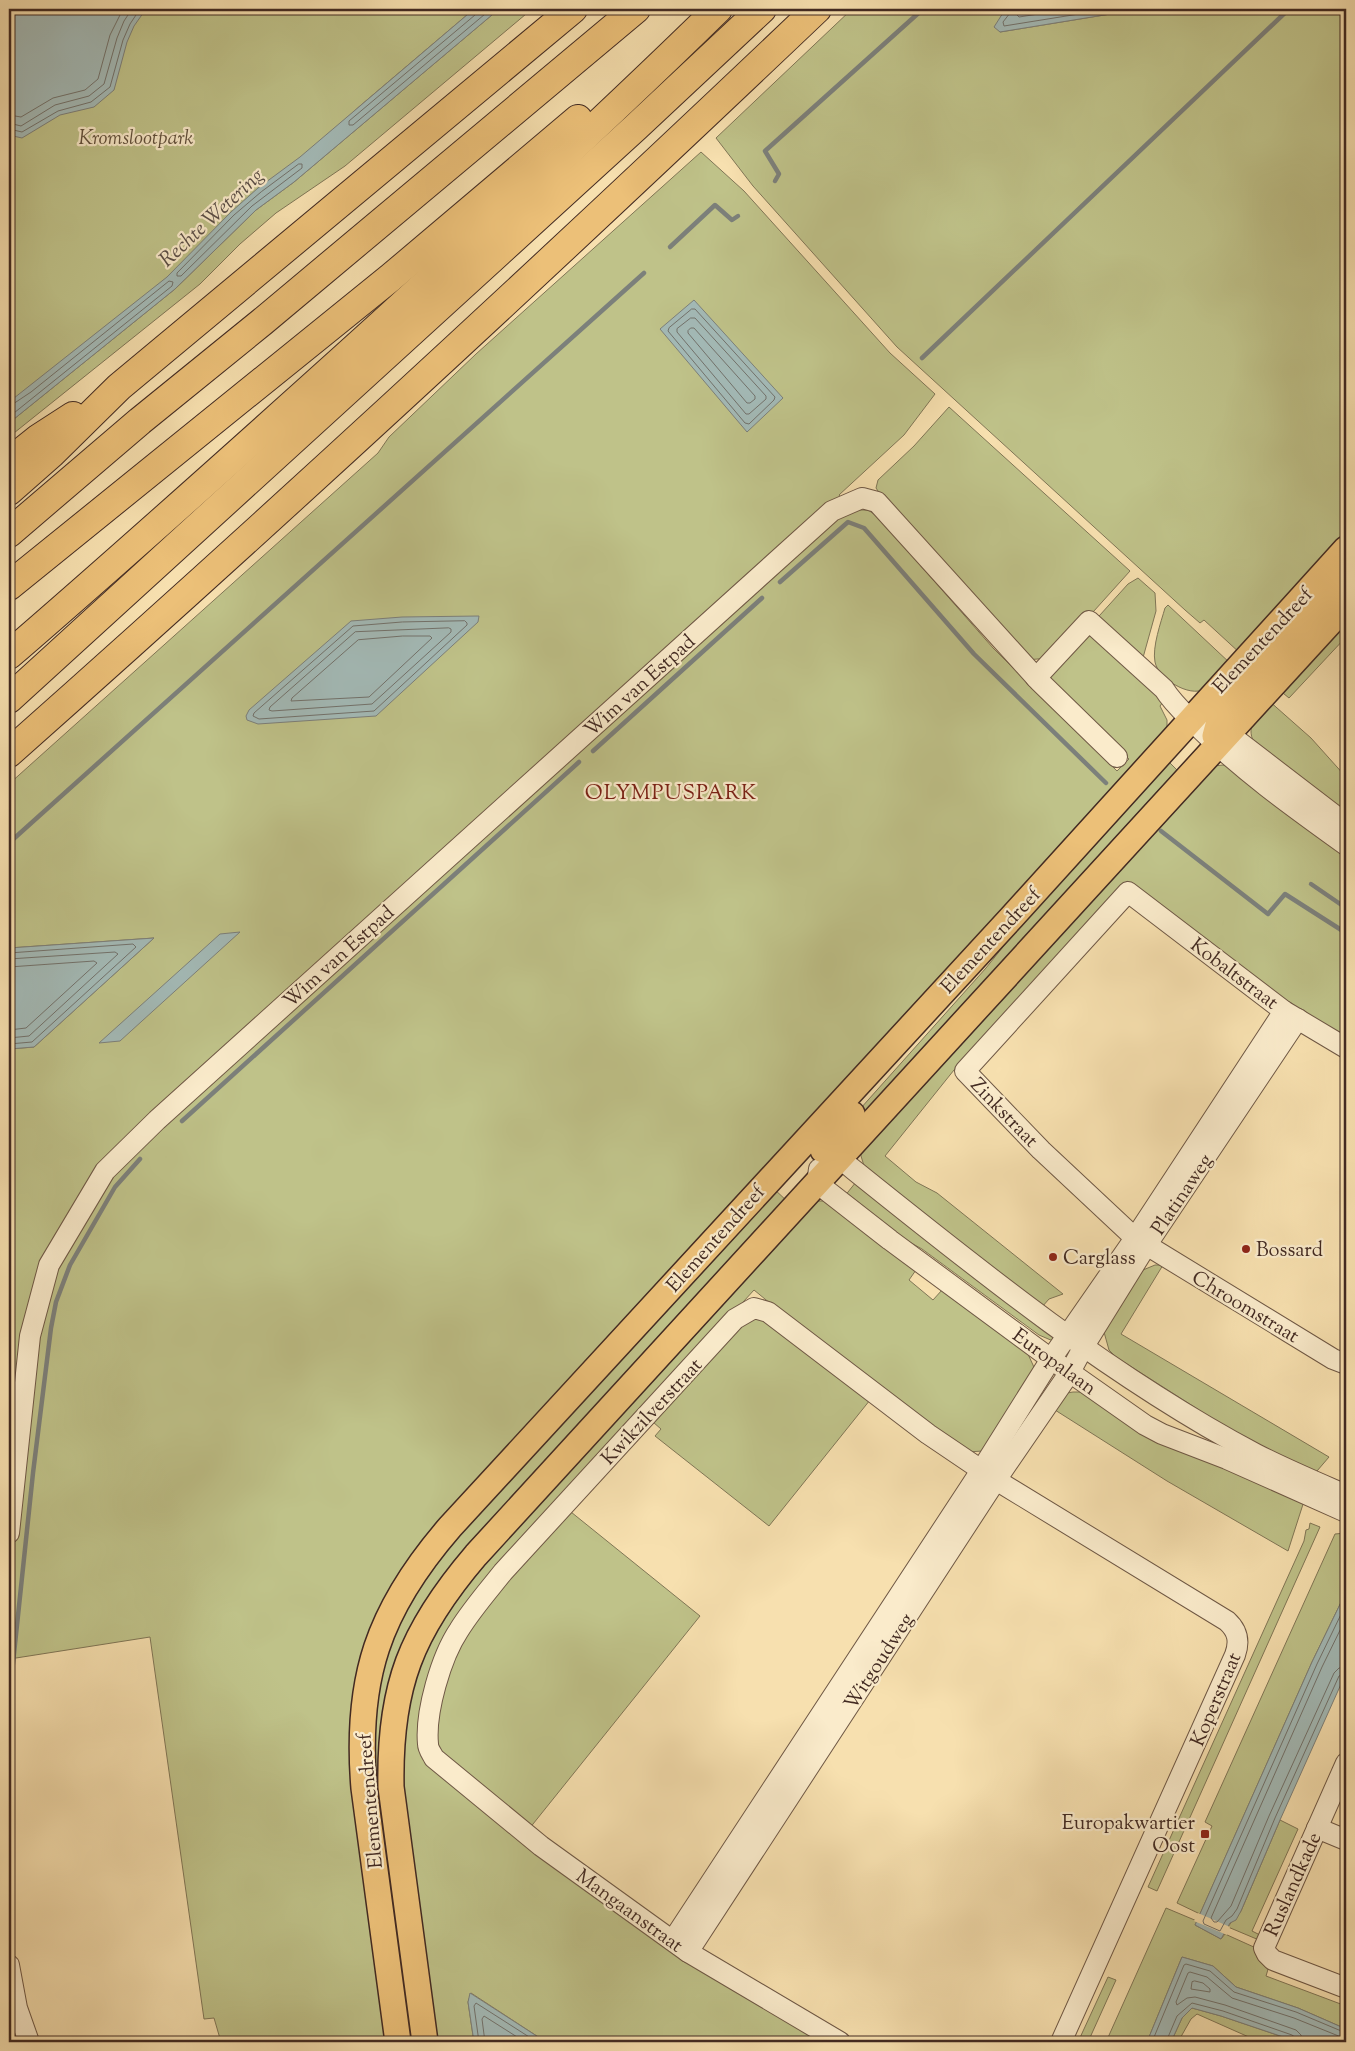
<svg xmlns="http://www.w3.org/2000/svg" width="1355" height="2051" viewBox="0 0 1355 2051" font-family="'Sorts Mill Goudy',serif">
<style>
.green{fill:#bfc289;stroke:#807656}
.water{fill:#a3bab7;stroke:#7c807b}
.pier{fill:#f7e0af}
.lines{fill:none;stroke-linecap:round;stroke-linejoin:round}
.shore{stroke:#72726c;stroke-width:1}
.stream{stroke:#7c807b;stroke-width:4.5}
.minor-casing{stroke:#6f5845;stroke-width:22}
.major-casing{stroke:#422a22;stroke-width:28}
.highway-casing{stroke:#422a22;stroke-width:30}
.minor{stroke:#faebcb;stroke-width:20}
.major{stroke:#ecc078;stroke-width:25}
.highway{stroke:#ecc078;stroke-width:28}
.poi-dot{fill:#8f2418;stroke:#faebcb;stroke-width:2}
.labels{text-anchor:middle;stroke-width:4.5;stroke-linejoin:round;paint-order:stroke}
.park-label{font-size:20px;font-style:italic;fill:#61503c;stroke:#faebcb}
.street-label{font-size:20px;fill:#422a22;stroke:#faebcb}
.poi-label{font-size:20px;fill:#422a22;stroke:#faebcb;text-anchor:start}
.water-label{font-size:21px;font-style:italic;fill:#5a4e47;stroke:#faebcb}
.neighbourhood-label{font-size:21px;letter-spacing:1px;fill:#7a1f14;stroke:#faebcb}
</style>
<rect width="100%" height="100%" fill="#f7e0af"/>
<filter id="stains"><feTurbulence type="fractalNoise" baseFrequency=".004" numOctaves="4"/><feColorMatrix values="0 0 0 0 .2 0 0 0 0 .09 0 0 0 0 .02 0 0 0 .5 -.17"/></filter>
<radialGradient id="worn" r=".72"><stop offset=".6" stop-color="#630" stop-opacity="0"/><stop offset="1" stop-color="#630" stop-opacity=".3"/></radialGradient>
<g class="green">
<polygon points="9,9 474,9 361,105 92,350 9,414"/>
<polygon points="499,9 532,9 345,166 276,213 240,244 200,284 9,437 9,423 175,289 256,210 294,182"/>
<polygon points="852,9 1008,9 1001,16 1000,32 1141,9 1346,9 1346,539 1241,654 1204,620 1200,623 1185,610 897,347 753,186 716,138"/>
<polygon points="701,152 744,191 890,353 935,394 904,435 839,495 852,510 868,510 877,516 993,648 1117,771 1129,759 1043,678 1128,584 1138,578 1155,593 1156,611 1139,672 1163,702 1160,706 1167,720 1167,731 433,1536 362,1674 391,2042 221,2042 214,2018 204,2019 150,1637 16,1658 9,1656 9,1049 34,1047 154,938 9,948 9,784 378,453 389,437 476,354"/>
<polygon points="949,407 1130,571 1057,652 1049,658 1026,660 888,506 876,488 878,480 914,446"/>
<path d="M 1168,605 L 1231,664 C 1223,672 1215,684 1205,689 C 1189,698 1158,678 1155,662 C 1152,647 1161,622 1165,608 Z"/>
<polygon points="1346,615 1346,637 1289,698 1278,689"/>
<path d="M 1268,700 L 1311,738 L 1346,777 L 1346,816 L 1254,743 C 1245,724 1258,715 1268,700 Z"/>
<polygon points="1165,758 1177,770 1048,911 1032,936 860,1126 852,1118 986,968 1027,917"/>
<polygon points="1223,765 1228,767 1346,855 1346,1042 1273,992 1127,881 954,1070 885,1156 916,1182 937,1193 1063,1294 1049,1299 1042,1307 865,1169 861,1156 861,1148 1214,766"/>
<polygon points="856,1182 1046,1327 1055,1339 1053,1341 1039,1335 922,1249 904,1239 844,1197"/>
<polygon points="772,1187 789,1203 453,1570 383,1751 418,2042 405,2042 369,1766 378,1669 422,1573"/>
<polygon points="818,1201 825,1201 916,1270 909,1280 933,1300 942,1290 1027,1352 1033,1365 1035,1371 983,1451 967,1452 810,1336 754,1290 469,1603 422,1753 825,2042 546,2042 471,1993 468,2002 474,2042 432,2042 398,1742 408,1684 447,1602 811,1203"/>
<polygon points="1155,1265 1163,1265 1121,1334 1329,1457 1317,1471 1314,1476 1210,1418 1196,1408 1116,1357 1109,1350 1104,1332 1143,1270"/>
<polygon points="757,1317 765,1319 870,1400 769,1526 655,1436 661,1429 653,1422 741,1325"/>
<polygon points="1073,1392 1080,1392 1305,1498 1288,1551 1167,1481 1055,1410 1067,1393"/>
<path d="M 571,1512 L 700,1616 L 529,1829 C 503,1808 452,1774 437,1745 C 433,1738 438,1723 439,1715 C 448,1631 516,1572 571,1512 Z"/>
<polygon points="1310,1523 1320,1527 1157,1891 1148,1887 1304,1541 1306,1530 1309,1529"/>
<polygon points="1346,1533 1346,1592 1312,1662 1200,1914 1177,1903 1212,1826 1205,1822 1335,1534"/>
<path d="M 1280,1820 L 1298,1829 L 1252,1931 L 1262,1936 L 1259,1940 L 1228,1927 C 1231,1921 1237,1918 1241,1911 Z"/>
<path d="M 1166,1908 L 1197,1921 L 1195,1925 L 1221,1939 L 1225,1934 L 1256,1948 C 1255,1959 1260,1963 1269,1966 L 1266,1976 L 1346,2006 L 1346,2029 L 1298,2008 L 1236,1987 L 1213,1966 L 1182,1957 L 1147,2042 L 1106,2042 Z"/>
<polygon points="1108,1977 1116,1980 1088,2042 1078,2042"/>
<polygon points="1192,2008 1221,2016 1298,2042 1260,2042 1197,2014 1191,2019 1178,2042 1171,2042 1182,2018"/>
</g>
<g class="water">
<polygon points="9,9 146,9 134,26 127,42 114,90 94,107 60,115 22,138 13,136 9,132"/>
<polygon points="474,9 499,9 294,182 256,210 175,289 9,423 9,402 167,277 231,212 258,188 300,157"/>
<polygon points="1008,9 1141,9 1000,32 994,27 1001,16"/>
<polygon points="694,300 783,398 747,432 660,329"/>
<polygon points="479,616 478,622 376,716 258,724 247,720 246,716 249,710 351,621 402,617"/>
<polygon points="240,932 120,1041 99,1043 220,934"/>
<polygon points="154,938 34,1047 9,1049 9,948"/>
<polygon points="1346,1592 1346,1673 1280,1820 1241,1911 1236,1920 1230,1923 1221,1939 1195,1925 1312,1662"/>
<polygon points="1182,1957 1213,1966 1236,1987 1298,2008 1346,2029 1346,2042 1298,2042 1221,2016 1192,2008 1182,2018 1171,2042 1147,2042"/>
<polygon points="470,1993 546,2042 474,2042 468,2002"/>
</g>
<polygon class="pier" points="1198,1913 1230,1927 1227,1935 1194,1921"/>
<g class="lines">
<g class="shore">
<polyline points="477,9 475,15 349,121 349,125 353,125 491,9"/>
<polyline points="1011,9 1010,13 1003,22 1004,26 1110,9"/>
<polyline points="1017,9 1017,15 1019,17 1071,9"/>
<polyline points="9,115 21,117 53,98 85,90 98,79 110,35 123,9"/>
<polyline points="9,123 21,126 55,105 89,96 104,84 117,38 124,21 132,9"/>
<polyline points="9,129 22,132 58,111 91,102 110,87 123,40 130,24 140,9"/>
<polygon points="299,164 302,164 302,168 252,206 181,276 177,276 177,273 234,215 261,192"/>
<polygon points="692,309 695,309 775,397 774,400 749,424 745,423 668,331 669,328"/>
<polygon points="691,318 695,318 766,396 766,399 749,414 746,414 677,332 677,329"/>
<polygon points="691,328 694,328 755,396 755,399 750,403 747,403 688,333 688,331"/>
<polyline points="9,405 13,404 31,392 169,281 173,282 172,286 9,417"/>
<polygon points="465,621 467,623 467,625 374,711 259,719 253,716 254,713 353,626 402,622"/>
<polygon points="449,628 451,629 451,632 372,704 272,711 269,710 270,707 355,632"/>
<polygon points="403,636 430,636 432,638 369,697 291,701 292,698 358,640"/>
<polyline points="9,953 133,944 136,947 32,1042 9,1044"/>
<polyline points="9,959 115,952 118,954 29,1036 9,1038"/>
<polyline points="9,967 94,961 97,963 26,1028 9,1030"/>
<polyline points="1346,1604 1317,1664 1203,1921 1204,1924 1220,1931 1226,1920 1232,1916 1237,1909 1275,1818 1339,1676 1346,1673"/>
<polyline points="1346,1618 1322,1667 1211,1918 1214,1922 1217,1922 1231,1906 1269,1816 1334,1673 1339,1668 1346,1667"/>
<polygon points="1195,1981 1203,1983 1210,1989 1210,1992 1191,1989 1192,1982"/>
<polyline points="479,2042 474,2006 476,2003 537,2042"/>
<polyline points="485,2042 482,2019 484,2016 525,2042"/>
<polyline points="1152,2042 1184,1965 1186,1964 1210,1971 1234,1992 1296,2012 1346,2033"/>
<polyline points="1166,2042 1177,2016 1192,2003 1223,2011 1292,2035 1296,2038 1296,2042"/>
<polyline points="1303,2042 1301,2035 1296,2030 1225,2005 1195,1997 1187,1998 1177,2005 1176,2002 1188,1973 1190,1972 1207,1977 1232,1998 1294,2018 1346,2039"/>
</g>
<g class="stream">
<polyline points="775,181 779,174 765,151 923,9"/>
<polyline points="670,247 715,205 732,220 738,216"/>
<polyline points="922,358 1289,9"/>
<polyline points="780,582 848,522 864,528 974,654 1106,783"/>
<polyline points="593,751 762,598"/>
<polyline points="1161,831 1268,914 1285,894 1346,933"/>
<polyline points="9,843 644,273"/>
<polyline points="1311,884 1346,908"/>
<polyline points="182,1121 579,762"/>
<polyline points="9,1701 33,1473 51,1328 56,1302 70,1265 115,1187 140,1159"/>
</g>
<defs>
<g id="minor">
<path d="M 1036,678 L 1089,621 L 1164,689 C 1172,702 1183,712 1194,723 C 1240,769 1293,807 1346,845"/>
<polyline points="1217,725 1346,824"/>
<polyline points="1346,1048 1284,1011 1128,892 965,1071 1041,1150 1135,1238 1333,1359 1346,1364"/>
<path d="M 827,1152 L 839,1158 C 971,1264 1107,1375 1256,1454 C 1285,1469 1316,1482 1346,1495"/>
<polyline points="819,1169 817,1183 890,1240 1051,1359 1145,1425 1162,1434 1227,1459 1346,1512"/>
<polyline points="9,1533 30,1336 49,1265 105,1171 157,1120 832,511 862,498 877,502 1039,681 1117,757"/>
<polyline points="1346,1763 1264,1948 1267,1954 1273,1960 1346,1988"/>
<polyline points="1317,1828 1346,1840"/>
<polyline points="673,1940 982,1469 1051,1359 1135,1238 1284,1011"/>
<polyline points="688,1952 996,1480 1070,1372 1084,1346 1146,1246 1298,1019"/>
<polyline points="9,1965 17,2008 29,2042"/>
<path d="M 840,2042 L 688,1952 L 541,1846 L 434,1758 C 432,1754 428,1749 428,1744 C 425,1712 441,1657 459,1630 C 472,1609 488,1591 503,1572 L 735,1319 L 754,1308 L 768,1312 L 928,1434 L 996,1480 L 1227,1621 C 1238,1631 1240,1641 1235,1655 L 1061,2042"/>
</g>
<g id="major">
<polyline points="1215,736 1218,725 1227,709 1346,576"/>
<polyline points="823,1150 827,1143 852,1114"/>
<path d="M 398,2042 L 364,1788 C 355,1679 378,1610 450,1527 L 1012,917 L 1346,549"/>
<path d="M 425,2042 L 391,1787 C 389,1687 411,1631 476,1555 L 1346,605"/>
</g>
<g id="highway">
<polyline points="9,462 39,438 73,416"/>
<polyline points="9,491 51,454 119,387 573,9"/>
<polyline points="9,533 140,421 262,322 636,9"/>
<polyline points="9,586 390,278 578,119"/>
<path d="M 9,655 C 109,569 207,481 305,393 C 445,267 584,140 718,9"/>
<polyline points="9,699 636,127 762,9"/>
<path d="M 9,753 C 283,510 552,261 817,9"/>
</g>
</defs>
<use href="#minor" class="minor-casing"/>
<use href="#major" class="major-casing"/>
<use href="#highway" class="highway-casing"/>
<use href="#minor" class="minor"/>
<use href="#major" class="major"/>
<use href="#highway" class="highway"/>
</g>
<g class="poi-dot">
<circle cx="1246" cy="1249" r="5"/>
<circle cx="1053" cy="1257" r="5"/>
<rect x="1200" y="1829" width="10" height="10" rx="2.5"/>
</g>
<g class="labels">
<g class="park-label">
<text x="136" y="144">Kromslootpark</text>
</g>
<g class="street-label">
<text transform="translate(1262 640) rotate(-47)" y="7">Elementendreef</text>
<text transform="translate(639 685) rotate(-42)" y="7">Wim van Estpad</text>
<text transform="translate(990 940) rotate(-47)" y="7">Elementendreef</text>
<text transform="translate(338 956) rotate(-42)" y="7">Wim van Estpad</text>
<text transform="translate(1235 973) rotate(37)" y="7">Kobaltstraat</text>
<text transform="translate(1005 1112) rotate(46)" y="7">Zinkstraat</text>
<text transform="translate(1181 1194) rotate(-56)" y="7">Platinaweg</text>
<text transform="translate(715 1238) rotate(-48)" y="7">Elementendreef</text>
<text transform="translate(1246 1306) rotate(31)" y="7">Chroomstraat</text>
<text transform="translate(1055 1361) rotate(36)" y="7">Europalaan</text>
<text transform="translate(651 1411) rotate(-47)" y="7">Kwikzilverstraat</text>
<text transform="translate(878 1661) rotate(-57)" y="7">Witgoudweg</text>
<text transform="translate(1215 1699) rotate(-67)" y="7">Koperstraat</text>
<text transform="translate(369 1801) rotate(-95)" y="7">Elementendreef</text>
<text transform="translate(1292 1884) rotate(-66)" y="7">Ruslandkade</text>
<text transform="translate(630 1910) rotate(36)" y="7">Mangaanstraat</text>
</g>
<g class="poi-label">
<text x="1256" y="1256">Bossard</text>
<text x="1063" y="1264">Carglass</text>
<text x="1195" y="1829" text-anchor="end">Europakwartier<tspan x="1195" dy="23">Oost</tspan></text>
</g>
<g class="water-label">
<text transform="translate(211 217) rotate(-43)" y="7">Rechte Wetering</text>
</g>
<g class="neighbourhood-label">
<text x="671" y="799">OLYMPUSPARK</text>
</g>
</g>
<rect width="1355" height="2051" fill="none" stroke="#f7e0af" stroke-width="30"/>
<rect x="10" y="10" width="1335" height="2031" fill="none" stroke="#422a22" stroke-width="2.5"/>
<rect x="15" y="15" width="1325" height="2021" fill="none" stroke="#422a22"/>
<rect width="100%" height="100%" filter="url(#stains)"/>
<rect width="100%" height="100%" fill="url(#worn)"/>
</svg>
